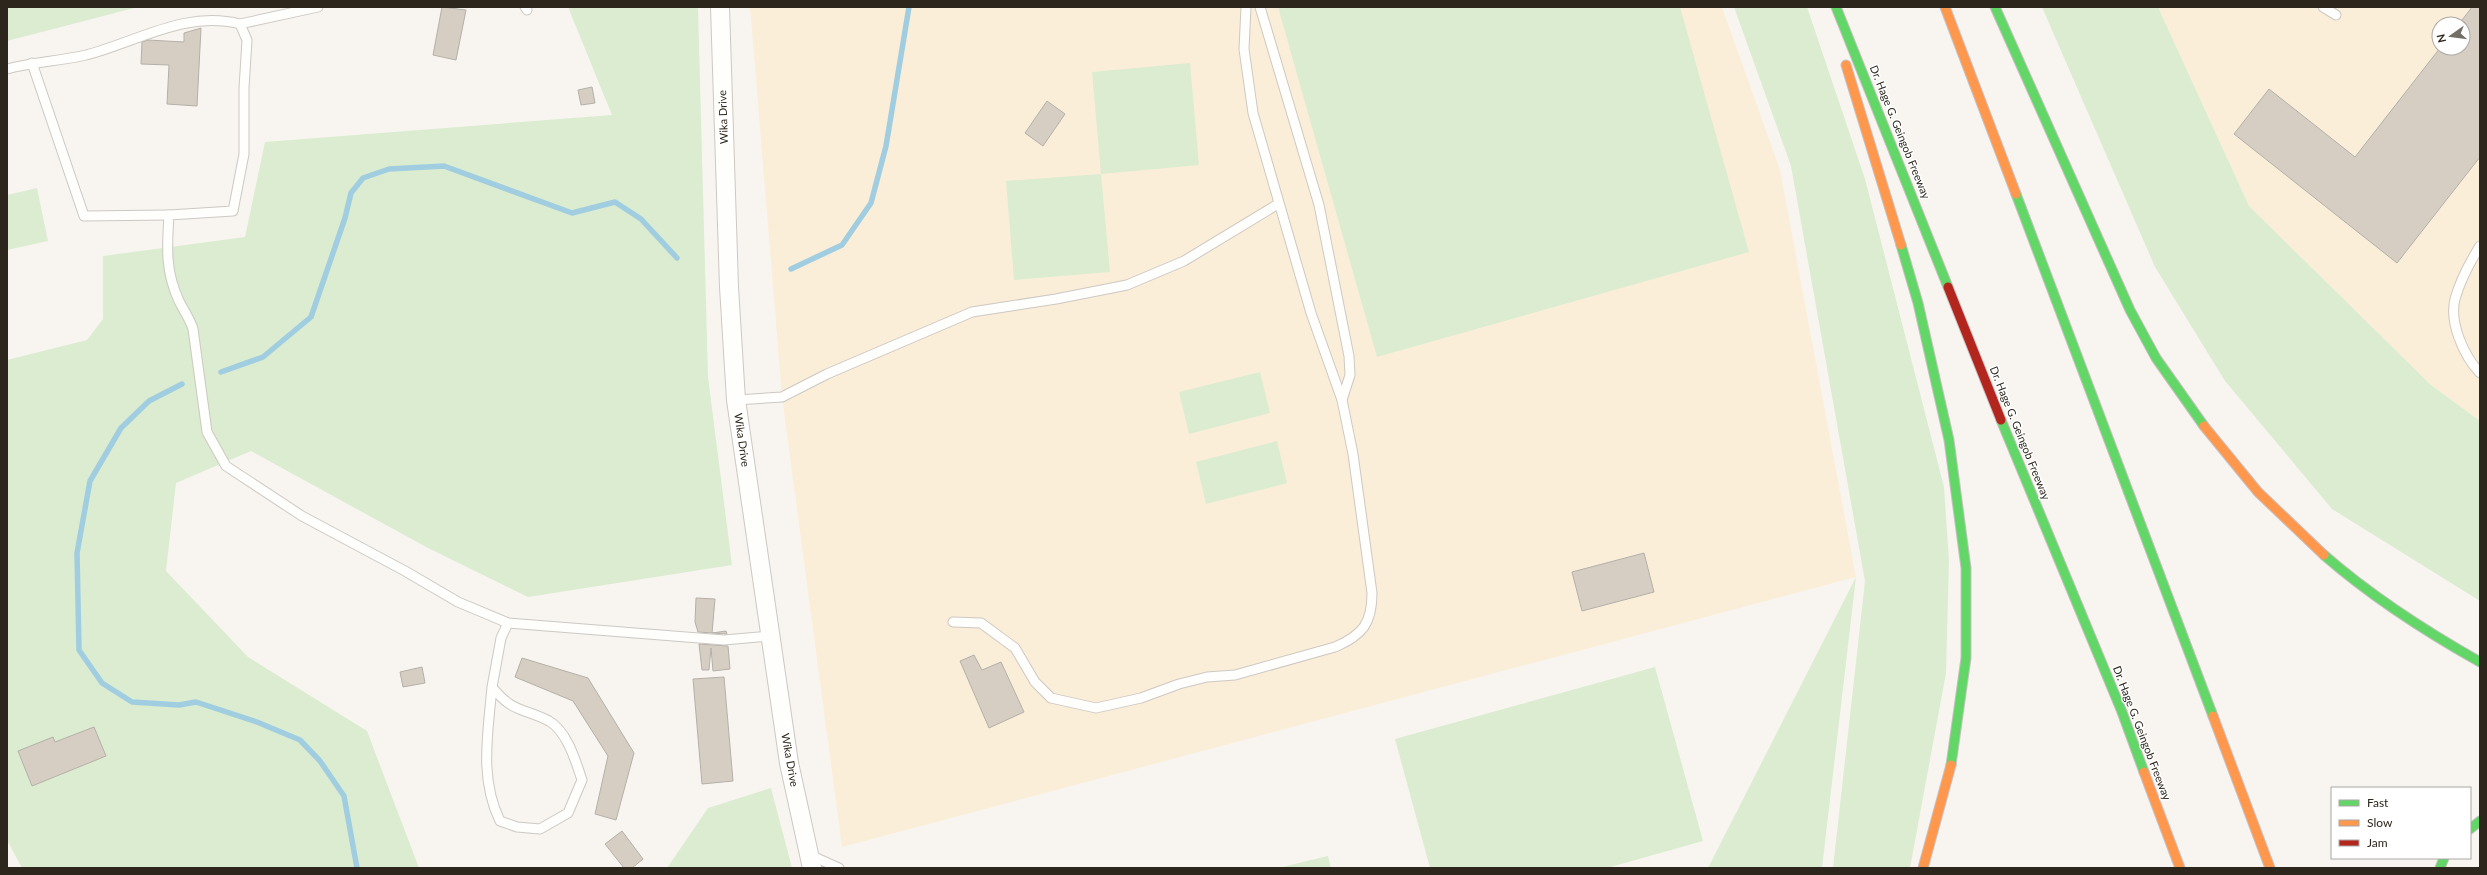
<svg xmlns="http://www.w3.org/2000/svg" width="2487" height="875" viewBox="0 0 2487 875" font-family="Lato,sans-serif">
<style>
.built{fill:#fbeed9;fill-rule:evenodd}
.green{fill:#dbecd1}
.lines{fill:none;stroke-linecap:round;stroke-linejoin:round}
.stream{stroke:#a0cee0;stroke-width:5.5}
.building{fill:#d6cec2;stroke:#b4b0a9}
.lane-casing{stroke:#cdc8c2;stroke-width:11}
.street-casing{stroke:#cdc8c2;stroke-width:20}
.fast-casing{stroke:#c9c1c2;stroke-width:11}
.slow-casing{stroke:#c9c1c2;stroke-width:11}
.jam-casing{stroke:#c9c1c2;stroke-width:11}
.lane{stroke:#fefefd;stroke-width:9}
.street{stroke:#fefefd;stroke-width:18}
.fast{stroke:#63d668;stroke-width:9}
.slow{stroke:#ff974d;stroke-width:9}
.jam{stroke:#b3261e;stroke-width:9}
.labels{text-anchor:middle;stroke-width:3;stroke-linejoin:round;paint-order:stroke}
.street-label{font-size:11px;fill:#2c261c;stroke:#fff}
</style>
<rect width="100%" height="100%" fill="#f8f5f0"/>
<g class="built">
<polygon points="750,7 1722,7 1780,170 1856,577 842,847 782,397"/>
<path d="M 2158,7 L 2480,7 L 2480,421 L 2431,385 L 2249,206 ZM 2439,24 L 2463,24 L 2463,48 L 2439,48 Z"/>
</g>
<g class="green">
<polygon points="7,7 138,7 7,41"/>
<polygon points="568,7 698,7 708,377 732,565 528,597 428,548 251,451 176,483 166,571 248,657 367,731 419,868 22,868 7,840 7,360 87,340 103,319 103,256 245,237 265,142 612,115"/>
<polygon points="1278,7 1680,7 1749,252 1377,357"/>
<polygon points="1734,7 1807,7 1865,179 1944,487 1949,561 1946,673 1910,868 1833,868 1865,581 1791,166"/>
<polygon points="2042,7 2158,7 2249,206 2431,385 2480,421 2480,601 2332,509 2225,381 2155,267"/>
<polygon points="1190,63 1199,165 1101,174 1110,272 1014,280 1006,181 1101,174 1092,72"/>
<polygon points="37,188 48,241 7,250 7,195"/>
<polygon points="1260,372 1270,413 1189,434 1179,392"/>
<polygon points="1277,441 1287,483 1206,504 1196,462"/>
<polygon points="1856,577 1822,868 1708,868"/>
<polygon points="1655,667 1703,841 1607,868 1430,868 1395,739"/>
<polygon points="771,788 792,868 667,868 708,808"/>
<polygon points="1328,856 1331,868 1278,868"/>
</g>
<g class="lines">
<g class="stream">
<polyline points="791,269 842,245 871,203 886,146 909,7"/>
<polyline points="221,372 263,357 311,317 345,218 351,193 363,178 389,169 444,166 572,213 615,202 641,219 677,258"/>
<polyline points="182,384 149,401 121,428 90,481 77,553 79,650 102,683 132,702 179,705 196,702 257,722 300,740 320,761 344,796 357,868"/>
</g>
</g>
<g class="building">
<polygon points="442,7 466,10 456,60 433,55"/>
<polygon points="2472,7 2480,7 2480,157 2397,263 2234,134 2269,89 2355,157 2440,48 2463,48 2463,24 2459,24"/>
<polygon points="201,28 197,106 167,104 169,65 141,64 142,42 148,40 184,42 184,33"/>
<polygon points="592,87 595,103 581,105 578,90"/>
<polygon points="1047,101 1065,114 1043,146 1025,133"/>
<polygon points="1644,553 1654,592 1582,611 1572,572"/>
<polygon points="696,598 715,599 712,633 726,631 727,634 698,632 695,622"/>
<polygon points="699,644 728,646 730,669 713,671 711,648 709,670 702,670"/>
<polygon points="974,655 982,670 1001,662 1024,712 989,728 960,661"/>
<polygon points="522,658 588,678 634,753 616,820 595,814 608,756 573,701 515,677"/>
<polygon points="422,667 425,683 403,687 400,672"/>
<polygon points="724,677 733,781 702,784 693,679"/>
<polygon points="94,727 106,756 32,786 18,751 53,737 55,742"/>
<polygon points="622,831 643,859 632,868 624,868 605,844"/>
</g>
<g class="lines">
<defs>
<g id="lane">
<polyline points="525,7 527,10"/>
<polyline points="1260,7 1319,205 1349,356 1350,375 1342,400"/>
<polyline points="2323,7 2336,15"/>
<polyline points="240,24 318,7"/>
<polyline points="32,63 84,216 169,215"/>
<path d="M 7,69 C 33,62 60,61 86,55 C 137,42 185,10 240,24 L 247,40 L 244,88 L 244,154 L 233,211 L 169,215 C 167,247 165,271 179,301 C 184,311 190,319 193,329 L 207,432 L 226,466 L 302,516 L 405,571 L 458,602 L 508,623 L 724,640 L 770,636"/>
<path d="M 2480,246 C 2470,262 2460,281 2455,299 C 2449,323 2464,356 2480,373"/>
<polyline points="736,400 782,397 827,374 972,312 1056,299 1127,285 1184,261 1278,204"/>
<path d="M 953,622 L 981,623 L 1015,648 L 1035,682 L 1051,698 L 1096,708 L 1141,698 L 1179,684 L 1207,677 L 1235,675 L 1335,647 C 1363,635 1372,623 1372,593 L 1353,454 L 1342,400 L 1311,313 L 1253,113 L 1244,49 L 1246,7"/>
<path d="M 492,687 C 488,733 479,778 500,821 L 517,827 L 540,829 L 568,813 L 582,780 C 576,762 567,731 549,721 C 522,707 514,714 492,687 L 501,638 L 508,623"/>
<polyline points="810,855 839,868"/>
</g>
<polyline id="street" points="720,7 729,287 736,400 789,763 812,868"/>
<g id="fast">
<polyline points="1836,7 1948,287"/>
<polyline points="1995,7 2130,310 2156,358 2204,426"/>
<polyline points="2016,194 2213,716"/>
<polyline points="1901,245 1918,303 1949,440 1966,568 1966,658 1951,765"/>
<polyline points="2001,420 2122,712 2144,772"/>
<path d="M 2324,555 C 2372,597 2425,631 2480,662"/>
<polyline points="2470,829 2480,821"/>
<polyline points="2440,868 2444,858"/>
</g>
<g id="slow">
<polyline points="1945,7 2016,194"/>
<polyline points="1846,65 1901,245"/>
<polyline points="2204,426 2258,492 2324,555"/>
<polyline points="2213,716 2270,868"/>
<polyline points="2144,772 2180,868"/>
<polyline points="1923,868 1951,765"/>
</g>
<polyline id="jam" points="1948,287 2001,420"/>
</defs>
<use href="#lane" class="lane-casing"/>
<use href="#street" class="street-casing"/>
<use href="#fast" class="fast-casing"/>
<use href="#slow" class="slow-casing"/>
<use href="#jam" class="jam-casing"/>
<use href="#lane" class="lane"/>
<use href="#street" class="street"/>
<use href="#fast" class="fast"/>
<use href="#slow" class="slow"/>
<use href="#jam" class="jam"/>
</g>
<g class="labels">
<g class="street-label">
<text transform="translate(723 117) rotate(-92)" y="4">Wika Drive</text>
<text transform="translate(1900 132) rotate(68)" y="4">Dr. Hage G. Geingob Freeway</text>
<text transform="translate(2020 433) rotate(68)" y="4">Dr. Hage G. Geingob Freeway</text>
<text transform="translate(742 440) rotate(82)" y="4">Wika Drive</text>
<text transform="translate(2142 733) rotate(69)" y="4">Dr. Hage G. Geingob Freeway</text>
<text transform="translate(790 760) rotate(80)" y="4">Wika Drive</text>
</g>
</g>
<rect width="2487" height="875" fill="none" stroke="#2c261c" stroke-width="16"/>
<rect x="2331" y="787" width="140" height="72" fill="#ffffff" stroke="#aba8a4"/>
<rect x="2339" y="800" width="20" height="6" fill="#63d668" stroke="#aba8a4"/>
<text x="2367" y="807" font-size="12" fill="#2c261c">Fast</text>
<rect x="2339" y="820" width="20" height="6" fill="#ff974d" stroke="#aba8a4"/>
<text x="2367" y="827" font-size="12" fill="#2c261c">Slow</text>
<rect x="2339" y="840" width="20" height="6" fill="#b3261e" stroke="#aba8a4"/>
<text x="2367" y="847" font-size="12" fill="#2c261c">Jam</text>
<g transform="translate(2451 36) rotate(256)"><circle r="19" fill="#ffffff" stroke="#aba8a4"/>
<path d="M0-3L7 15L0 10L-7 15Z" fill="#736e66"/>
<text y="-6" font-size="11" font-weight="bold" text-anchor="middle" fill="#2c261c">N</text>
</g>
</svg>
